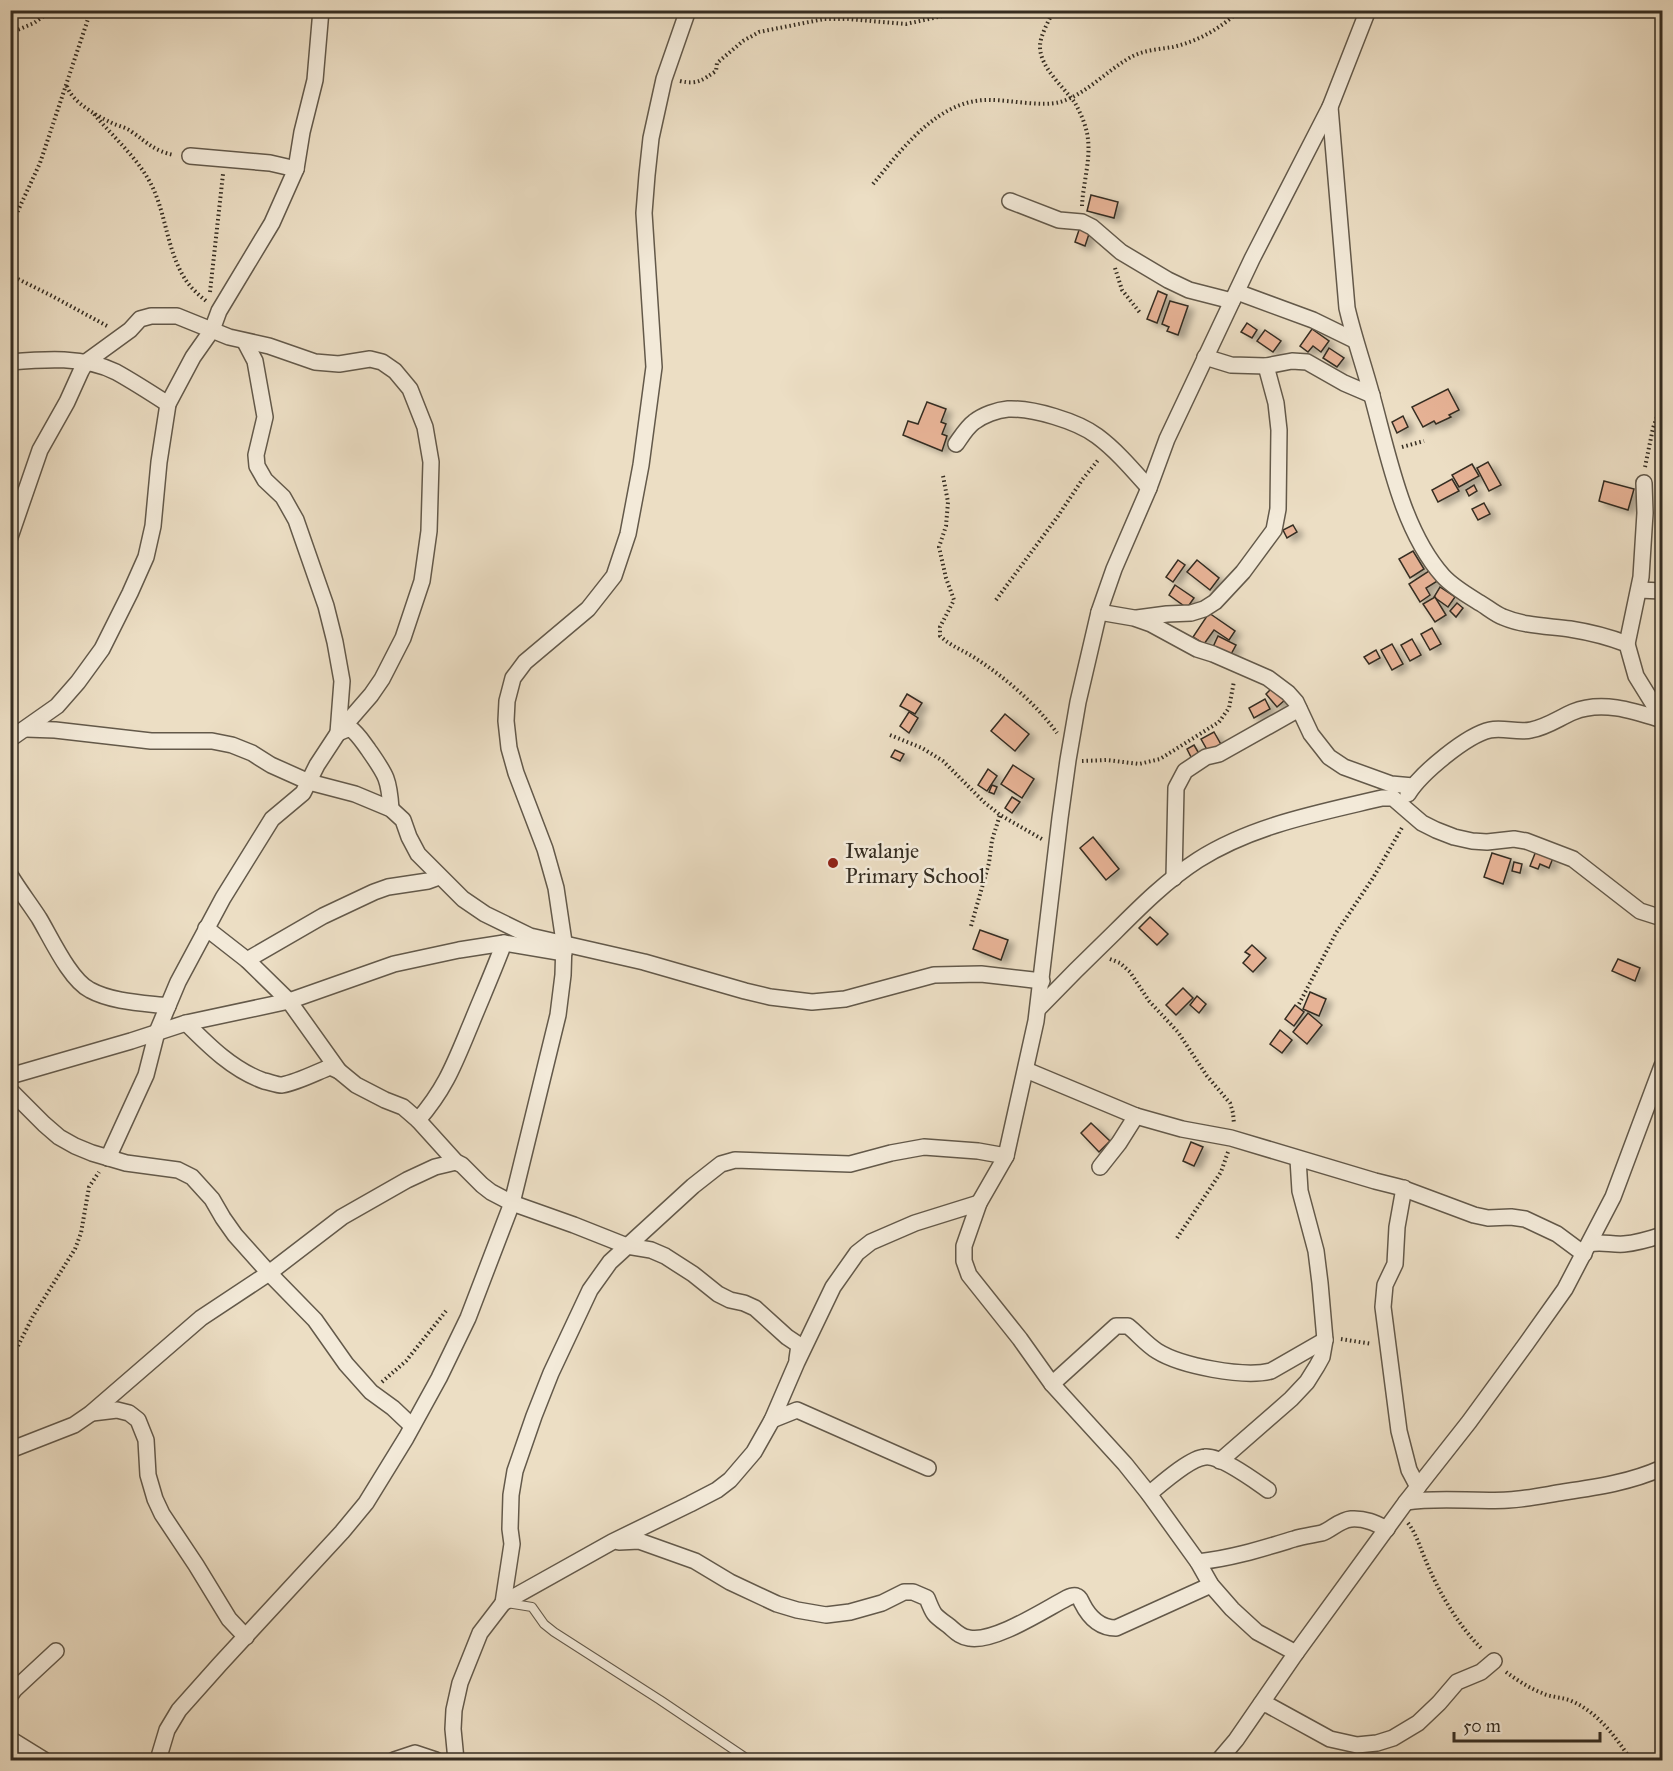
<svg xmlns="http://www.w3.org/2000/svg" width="1673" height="1771" viewBox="0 0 1673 1771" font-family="'IM FELL Great Primer',serif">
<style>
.building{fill:#e6b295;stroke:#352d22;stroke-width:1.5;filter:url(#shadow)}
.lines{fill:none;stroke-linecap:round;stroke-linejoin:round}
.lane-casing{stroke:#63594a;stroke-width:10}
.street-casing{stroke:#63594a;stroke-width:18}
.path{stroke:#352d22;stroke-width:4;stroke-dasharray:1.5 3;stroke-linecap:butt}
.lane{stroke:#f3ead9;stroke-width:8}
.street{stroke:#f3ead9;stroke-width:15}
.poi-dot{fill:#8f2418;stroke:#f3ead9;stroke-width:2}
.labels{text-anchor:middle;stroke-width:5;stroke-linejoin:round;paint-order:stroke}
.poi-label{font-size:22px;fill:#352d22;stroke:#f3ead9;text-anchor:start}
</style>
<defs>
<filter id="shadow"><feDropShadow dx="6" dy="4" stdDeviation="3" flood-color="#0004"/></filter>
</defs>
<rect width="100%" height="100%" fill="#ecdec4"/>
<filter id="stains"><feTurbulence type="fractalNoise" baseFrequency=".00333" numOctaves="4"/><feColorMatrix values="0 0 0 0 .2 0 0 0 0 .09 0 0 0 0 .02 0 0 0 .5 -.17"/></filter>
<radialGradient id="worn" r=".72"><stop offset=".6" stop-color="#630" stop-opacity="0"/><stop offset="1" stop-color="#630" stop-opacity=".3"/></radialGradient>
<g class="building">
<polygon points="1091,195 1118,202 1114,218 1087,211"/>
<polygon points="1080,227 1090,231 1085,246 1075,242"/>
<polygon points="1158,291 1167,295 1157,323 1147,319"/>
<polygon points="1170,301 1188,306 1178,335 1167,331 1169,327 1162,324"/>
<polygon points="1247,323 1257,330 1252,338 1241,332"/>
<polygon points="1312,329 1329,341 1321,352 1313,346 1308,352 1300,346"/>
<polygon points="1265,330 1281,341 1273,352 1257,341"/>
<polygon points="1329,348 1344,358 1337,367 1323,358"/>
<polygon points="1448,389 1459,410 1449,415 1451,417 1436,424 1434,421 1423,427 1412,407"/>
<polygon points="927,402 946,409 941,422 946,424 942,434 947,436 942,451 903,435 908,421 918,424"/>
<polygon points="1403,416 1408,427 1397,433 1392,422"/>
<polygon points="1488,462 1501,485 1489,491 1477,468"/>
<polygon points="1472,464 1479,476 1459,487 1452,475"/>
<polygon points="1452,479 1459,491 1438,502 1432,490"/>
<polygon points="1604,481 1634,489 1628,510 1599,501"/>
<polygon points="1474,485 1477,491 1469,496 1466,490"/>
<polygon points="1484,503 1490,514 1478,520 1472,509"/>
<polygon points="1293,525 1297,532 1287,538 1283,530"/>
<polygon points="1413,551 1424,569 1410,578 1399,559"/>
<polygon points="1178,560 1185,565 1173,582 1166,577"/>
<polygon points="1197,560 1219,578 1210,590 1187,572"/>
<polygon points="1432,569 1439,580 1426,588 1430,595 1420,602 1409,584"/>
<polygon points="1175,585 1194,598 1187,608 1169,595"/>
<polygon points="1440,587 1455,597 1448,607 1434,597"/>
<polygon points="1435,597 1446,615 1435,622 1423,604"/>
<polygon points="1457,603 1463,608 1456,617 1450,611"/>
<polygon points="1209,613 1235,631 1229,640 1214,630 1204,644 1193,637"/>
<polygon points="1432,628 1441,644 1430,650 1421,634"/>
<polygon points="1218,636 1236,645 1230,656 1213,647"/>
<polygon points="1412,639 1421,655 1410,661 1401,645"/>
<polygon points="1392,644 1403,664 1392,670 1381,650"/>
<polygon points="1376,650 1380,658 1369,664 1364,657"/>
<polygon points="1274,686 1286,699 1277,707 1266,694"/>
<polygon points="907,694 922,703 915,714 900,706"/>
<polygon points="1265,699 1270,709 1254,718 1249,708"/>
<polygon points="909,712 918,718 909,733 900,726"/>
<polygon points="1005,714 1029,734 1015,751 991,731"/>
<polygon points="1214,732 1223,748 1210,755 1201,739"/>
<polygon points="1194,745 1201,757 1193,761 1187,749"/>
<polygon points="895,750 904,754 900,761 891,757"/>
<polygon points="1013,765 1034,779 1022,798 1001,784"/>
<polygon points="988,769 997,776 987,791 978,785"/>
<polygon points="992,785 997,787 994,794 989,792"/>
<polygon points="1012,797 1020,802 1012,813 1005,808"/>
<polygon points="1093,837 1119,869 1106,880 1080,848"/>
<polygon points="1536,851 1553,858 1549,868 1540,864 1538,869 1530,866"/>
<polygon points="1492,853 1511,859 1503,884 1484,877"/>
<polygon points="1514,862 1522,864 1520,873 1512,871"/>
<polygon points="1150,917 1168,934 1157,945 1139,928"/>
<polygon points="980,930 1008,940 1001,960 973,949"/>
<polygon points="1252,945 1266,958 1253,972 1243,963 1250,955 1245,952"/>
<polygon points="1618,959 1640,968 1635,981 1612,971"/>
<polygon points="1183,988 1193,998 1176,1015 1166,1005"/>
<polygon points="1310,992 1326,999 1319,1016 1303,1009"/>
<polygon points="1197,996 1206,1004 1199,1013 1190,1005"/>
<polygon points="1295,1005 1304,1012 1294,1026 1285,1019"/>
<polygon points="1308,1013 1322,1025 1307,1044 1293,1032"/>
<polygon points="1280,1030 1292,1040 1282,1053 1270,1044"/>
<polygon points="1091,1123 1110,1141 1099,1152 1081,1133"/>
<polygon points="1191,1142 1203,1147 1194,1166 1183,1161"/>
</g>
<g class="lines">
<defs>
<polyline id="lane" points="507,1603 532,1607 544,1624 554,1632 660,1700 749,1760"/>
<g id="street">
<path d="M 1330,107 L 1347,308 C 1354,338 1364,366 1372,396 C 1388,454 1402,530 1443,576 C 1453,587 1467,595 1480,603 C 1487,607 1495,614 1503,617 C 1524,626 1547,626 1570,629 C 1589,632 1609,637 1627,644 L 1636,676 L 1662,718"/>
<polyline points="190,156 270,163 296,169"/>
<polyline points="1010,201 1059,220 1082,222 1092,227 1121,252 1168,280 1189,290 1232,301"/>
<polyline points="1237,292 1313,320 1354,340"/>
<path d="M 245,342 L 255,361 L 265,417 L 256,455 L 257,466 L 265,480 L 283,497 L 296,520 L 326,606 L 335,642 L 342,681 L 338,733 L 350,728 C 358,734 362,741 368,749 C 386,775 389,778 391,809"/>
<polyline points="1205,357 1231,365 1266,366 1292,361 1307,362 1344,383 1372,395"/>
<path d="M 10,362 C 45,359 84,356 116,372 C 134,382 151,393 168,404"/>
<path d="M 956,444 C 961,437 967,427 974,422 C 983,415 997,410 1008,409 C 1033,408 1077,421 1097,436 C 1116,450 1133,470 1149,488"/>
<polyline points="10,537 40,450 67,402 81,371 86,362 130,330 140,319 151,316 177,316 229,337 269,346 315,362 339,364 370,359 382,362 395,371 410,389 425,427 431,462 429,531 422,581 403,638 382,679 371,695 338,733 317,765 303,793 272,819 223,898 178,982 157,1032 146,1075 108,1158"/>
<polyline points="1639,590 1662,591"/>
<polyline points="1099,612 1134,618 1151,624 1197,649 1213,654 1268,678 1288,693 1296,702 1311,734 1329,757 1344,767 1391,784 1413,786"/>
<polyline points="1137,618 1167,614 1191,613 1204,609 1215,602 1243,572 1274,530 1278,509 1279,430 1276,403 1266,366"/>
<polyline points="1627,644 1641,577 1645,513 1644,483"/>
<polyline points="26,729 55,730 151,741 212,741 232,745 252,753 271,765 309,782 355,794 391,809 403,820 409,837 418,854 463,899 485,914 530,936 644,962 745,991 770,997 812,1002 845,999 934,975 981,974 1042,981"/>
<polyline points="10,739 57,706 78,682 102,649 130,593 146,557 153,526 159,462 168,404 193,357 212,330 219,311 272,223 296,169 302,132 315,80 321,10"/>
<path d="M 1408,794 C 1421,773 1467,735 1490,730 C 1503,727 1518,733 1531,730 C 1547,727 1559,718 1573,712 C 1602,700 1634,711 1662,720"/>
<path d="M 10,875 C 19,890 30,904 39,918 C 51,938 70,980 90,990 C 112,1002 143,1003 168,1006"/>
<polyline points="1174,878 1176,788 1185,771 1206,757 1219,754 1299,709"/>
<polyline points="206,928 247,960 289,1001 339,1071 356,1085 385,1100 403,1107 418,1120 456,1162 462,1165 482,1185 491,1192 512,1203 574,1225 627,1246 651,1250 665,1256 693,1274 718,1294 730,1300 744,1303 755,1308 787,1337 799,1345 797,1359"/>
<polyline points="247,960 323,916 374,892 388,887 428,881 439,877"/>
<path d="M 1038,1009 C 1063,983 1089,957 1115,932 C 1141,906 1167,880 1198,860 C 1253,825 1319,813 1382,798 L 1393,798 L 1422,823 L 1436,830 L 1454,837 L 1472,841 L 1487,842 L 1514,839 L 1526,841 L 1573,859 L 1640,911 L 1662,918"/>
<path d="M 186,1023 C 209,1046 233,1070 264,1081 C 270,1082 276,1085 282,1085 C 298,1082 315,1073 330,1067 L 339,1071"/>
<polyline points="1026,1070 1136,1116 1182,1129 1231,1138 1375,1181 1399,1187 1474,1215 1488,1218 1511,1217 1525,1219 1557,1234 1584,1254"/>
<polyline points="10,1076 131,1041 186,1023 289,1001 394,964 459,950 504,943 564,953"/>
<polyline points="10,1090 44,1124 59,1137 75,1146 92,1153 126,1163 178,1170 192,1177 212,1199 223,1218 235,1235 269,1273 315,1320 346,1364 371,1392 393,1408 412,1426"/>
<path d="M 418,1120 C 446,1088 455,1062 471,1024 C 482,997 494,970 504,943"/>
<polyline points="1100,1167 1119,1143 1136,1116"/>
<polyline points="1404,1188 1397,1227 1395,1264 1385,1285 1383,1307 1399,1431 1409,1470 1418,1487"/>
<path d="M 1589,1244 C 1601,1241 1612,1245 1624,1244 C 1637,1243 1650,1239 1662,1235"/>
<path d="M 1052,1384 L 1116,1326 L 1128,1326 C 1138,1334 1146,1344 1157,1351 C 1181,1366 1244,1378 1271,1371 L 1325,1340"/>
<polyline points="92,1413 117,1410 129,1413 138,1420 146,1440 148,1475 155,1499 162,1514 196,1565 229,1619 246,1637"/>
<polyline points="772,1420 797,1410 928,1468"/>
<polyline points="10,1450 74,1425 90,1414 201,1318 269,1273 342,1217 407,1180 435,1167 456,1162"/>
<polyline points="1220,1461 1291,1399 1307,1382 1317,1366 1322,1357 1325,1340 1320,1283 1316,1251 1300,1191 1298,1159"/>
<path d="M 1149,1494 C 1161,1484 1190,1458 1205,1457 C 1220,1455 1255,1481 1268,1490"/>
<path d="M 1406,1502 C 1440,1497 1474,1502 1508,1500 C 1527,1499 1545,1495 1564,1492 C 1598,1487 1631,1482 1662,1468"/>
<path d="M 619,1542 L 639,1541 L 695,1561 L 730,1582 L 777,1604 L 797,1610 L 826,1615 L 850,1612 L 882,1603 L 904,1592 L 913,1592 L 927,1598 C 934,1616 934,1615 949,1626 C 955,1631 960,1637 969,1638 C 994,1643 1044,1610 1067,1598 C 1069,1597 1074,1595 1076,1596 C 1080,1597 1081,1601 1082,1603 C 1089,1617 1099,1628 1116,1628 L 1211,1585"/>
<path d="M 1198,1562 C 1233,1558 1261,1549 1294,1539 C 1303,1536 1313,1535 1322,1533 C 1332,1529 1340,1520 1351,1519 C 1365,1518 1375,1523 1387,1529"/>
<polyline points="503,1603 512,1544 510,1529 511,1495 515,1471 534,1416 551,1373 590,1290 610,1262 693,1186 721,1164 735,1160 850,1164 891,1153 924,1147 978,1151 1006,1156"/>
<polyline points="1296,1653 1257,1632 1232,1609 1211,1585 1198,1562 1149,1494 1125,1464 1052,1384 1020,1339 969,1275 964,1261 964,1246 979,1203 1006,1156 1036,1021 1060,818 1068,760 1078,702 1099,612 1114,569 1149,488 1167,439 1252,259 1330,107 1368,10"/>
<polyline points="10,1696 14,1690 56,1651"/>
<polyline points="1261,1704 1268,1705 1330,1739 1357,1745 1377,1743 1393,1738 1418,1723 1439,1703 1457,1682 1481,1672 1494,1661"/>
<polyline points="10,1739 44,1760"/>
<polyline points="158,1760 167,1730 179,1710 220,1664 342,1532 366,1503 406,1438 439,1378 468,1318 512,1203 558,1015 563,975 564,942 556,888 545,849 516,773 509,748 506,721 507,701 513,678 525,662 588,609 614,576 628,534 641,465 654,367 644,213 647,175 651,138 664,79 688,10"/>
<polyline points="394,1760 415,1753 436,1760"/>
<polyline points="456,1760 453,1729 454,1710 460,1683 480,1633 503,1603 612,1542 690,1504 717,1490 730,1480 754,1452 772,1420 797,1362 833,1287 857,1253 871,1242 915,1223 979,1203"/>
<polyline points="1219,1760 1236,1740 1296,1653 1406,1502 1469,1422 1526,1344 1565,1289 1613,1197 1662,1066"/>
</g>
</defs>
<use href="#lane" class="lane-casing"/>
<use href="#street" class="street-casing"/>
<g class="path">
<path d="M 1054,10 C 1049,20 1041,34 1040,45 C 1039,67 1063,86 1075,103 C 1080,112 1085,123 1087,133 C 1092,157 1083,182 1082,206"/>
<polyline points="10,33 34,23 52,10"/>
<path d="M 680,81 C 698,85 702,80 716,71 L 717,63 L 743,41 L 759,32 L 824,19 L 848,19 L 906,24 L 947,15 L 955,10"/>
<path d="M 67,86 C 71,101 97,116 110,122 C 117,126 126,127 132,132 C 148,143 154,151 174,155"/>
<path d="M 94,114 C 114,138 138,158 152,186 C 167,217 167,253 187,282 C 192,289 199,295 206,301"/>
<path d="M 873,184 C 903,148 939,98 991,100 C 1010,100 1042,107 1060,102 C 1087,94 1108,69 1133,56 C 1145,50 1160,49 1173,47 C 1199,41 1221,28 1240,10"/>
<polyline points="10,228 40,163 91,10"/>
<polyline points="1115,268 1122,290 1141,314"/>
<polyline points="10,275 52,296 109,327"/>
<polyline points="210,292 223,174"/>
<polyline points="1402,447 1424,441"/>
<polyline points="1645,467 1653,428 1662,403"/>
<path d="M 943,476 L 948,502 L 946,526 L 939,547 L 946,578 L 954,600 L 940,627 L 940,636 C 952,647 963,650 975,658 C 1006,678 1036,704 1057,733"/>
<polyline points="996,600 1058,516 1082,480 1099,459"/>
<polyline points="890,735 922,748 943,761 984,802 1000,815 1042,839"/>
<polyline points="1082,761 1107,760 1139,764 1160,759 1219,722 1229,708 1234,681"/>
<polyline points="971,926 989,863 992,840 1000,815"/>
<polyline points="1110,959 1120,963 1130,972 1149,1001 1178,1032 1207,1076 1230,1103 1233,1113 1234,1124"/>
<polyline points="1299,1004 1336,933 1373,878 1403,826"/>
<polyline points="1177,1238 1221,1172 1228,1152"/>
<polyline points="1341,1339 1372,1344"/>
<polyline points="10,1362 33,1316 75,1249 81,1233 89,1187 99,1172"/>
<polyline points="382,1382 406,1361 446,1311"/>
<path d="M 1408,1523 C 1417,1535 1420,1548 1426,1561 C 1438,1591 1459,1627 1483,1650"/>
<path d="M 1506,1672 C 1517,1680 1529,1688 1542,1693 C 1550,1697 1560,1697 1569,1700 C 1597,1711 1615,1736 1631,1760"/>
</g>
<use href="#lane" class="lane"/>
<use href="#street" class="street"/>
</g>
<circle class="poi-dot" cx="833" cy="863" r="6"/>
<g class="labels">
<g class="poi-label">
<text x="845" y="858">Iwalanje<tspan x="845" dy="25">Primary School</tspan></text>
</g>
</g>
<rect width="1673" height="1771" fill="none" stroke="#ecdec4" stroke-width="36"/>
<rect x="12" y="12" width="1649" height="1747" fill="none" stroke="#352d22" stroke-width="3"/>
<rect x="18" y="18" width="1637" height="1735" fill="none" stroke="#352d22" stroke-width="1.5"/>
<path d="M1454 1732v9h146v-9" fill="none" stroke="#352d22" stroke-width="3"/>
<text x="1463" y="1732" font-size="18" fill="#352d22" stroke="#f3ead9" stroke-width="4.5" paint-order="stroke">50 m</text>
<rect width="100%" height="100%" filter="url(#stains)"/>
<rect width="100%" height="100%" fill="url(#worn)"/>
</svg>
